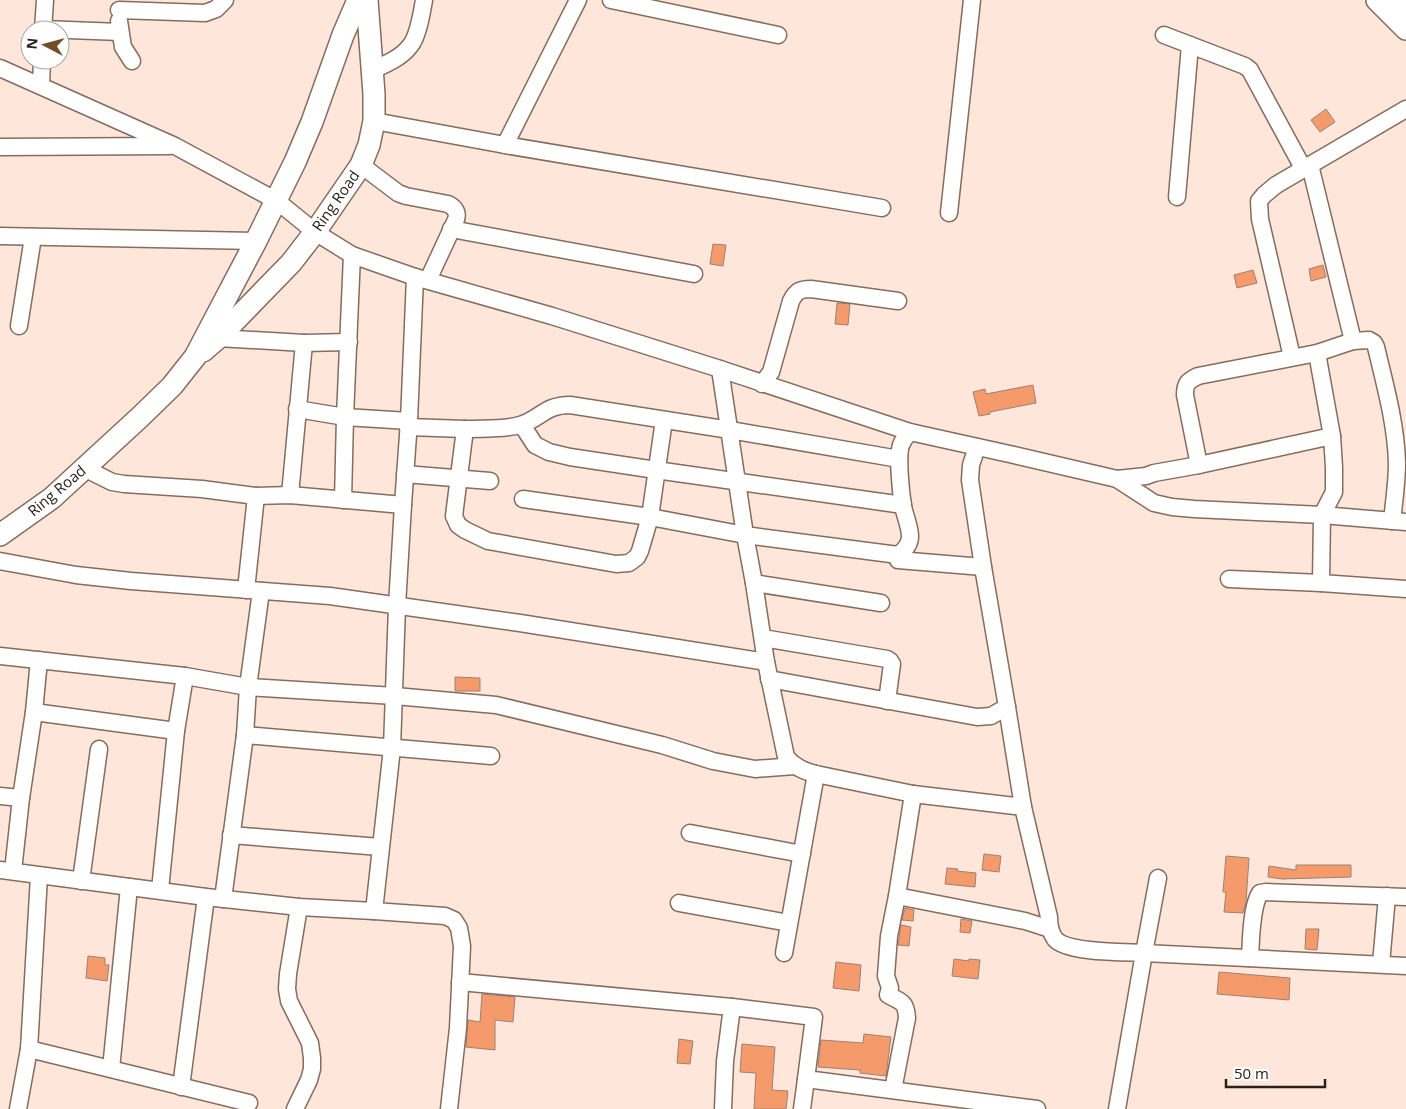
<svg xmlns="http://www.w3.org/2000/svg" width="1406" height="1109" viewBox="0 0 1406 1109" font-family="'Open Sans',sans-serif">
<style>
.building{fill:#f59a6b;stroke:#9c8174}
.lines{fill:none;stroke-linecap:round;stroke-linejoin:round}
.minor-casing{stroke:#856c5d;stroke-width:19}
.major-casing{stroke:#856c5d;stroke-width:24}
.minor{stroke:#fff;stroke-width:16}
.major{stroke:#fff;stroke-width:21}
.labels{text-anchor:middle;stroke-width:4;stroke-linejoin:round;paint-order:stroke}
.street-label{font-size:15px;fill:#2a201a;stroke:#fff}
</style>
<rect width="100%" height="100%" fill="#fee7da"/>
<g class="building">
<polygon points="1326,109 1335,122 1320,132 1311,120"/>
<polygon points="713,244 726,245 723,266 710,264"/>
<polygon points="1323,265 1326,277 1311,281 1309,269"/>
<polygon points="1253,270 1257,283 1237,288 1234,275"/>
<polygon points="837,303 850,304 848,325 835,324"/>
<polygon points="1033,385 1036,403 990,412 990,414 979,416 973,392 985,389 986,394"/>
<polygon points="455,677 480,678 480,691 455,691"/>
<polygon points="984,854 1001,856 999,872 982,870"/>
<polygon points="1226,856 1249,858 1246,902 1243,913 1224,912 1226,892 1223,892"/>
<polygon points="1296,865 1351,865 1351,877 1282,879 1268,877 1269,866 1296,870"/>
<polygon points="947,868 958,869 957,871 976,873 975,887 945,884"/>
<polygon points="905,908 914,910 913,921 902,920"/>
<polygon points="961,919 972,921 970,933 960,932"/>
<polygon points="901,925 911,927 909,946 898,945"/>
<polygon points="1306,929 1319,929 1317,950 1305,949"/>
<polygon points="88,956 105,958 105,965 109,965 107,981 86,978"/>
<polygon points="954,959 969,961 969,959 980,960 978,979 952,976"/>
<polygon points="836,962 861,965 859,991 833,988"/>
<polygon points="1219,972 1290,978 1289,1000 1217,994"/>
<polygon points="482,994 515,997 513,1022 495,1020 495,1050 466,1047 468,1020 480,1022"/>
<polygon points="864,1034 891,1037 886,1076 860,1073 860,1070 818,1067 821,1040 863,1043"/>
<polygon points="679,1039 693,1041 690,1064 677,1063"/>
<polygon points="742,1044 775,1047 772,1090 788,1091 786,1109 754,1109 756,1073 740,1072"/>
</g>
<g class="lines">
<defs>
<g id="minor">
<polyline points="611,0 778,35"/>
<polyline points="119,10 205,13 216,9 225,0"/>
<polyline points="119,21 123,47 132,61"/>
<polyline points="43,29 120,32"/>
<polyline points="43,30 45,0"/>
<polyline points="1164,35 1245,66 1250,70 1303,168"/>
<path d="M 0,68 L 175,146 L 277,201 L 315,232 L 352,255 L 415,277 L 552,316 L 720,369 L 910,432 L 1014,455 L 1117,479 L 1146,476 L 1154,473 L 1199,465 L 1185,395 C 1185,383 1188,381 1198,376 L 1317,353 L 1353,341 L 1369,340 L 1374,343 L 1376,347 C 1385,385 1396,424 1397,463 C 1397,482 1394,502 1392,521"/>
<path d="M 373,70 C 386,64 401,58 410,46 C 418,37 422,12 424,0"/>
<polyline points="41,85 42,60"/>
<polyline points="374,121 505,145 578,0"/>
<polyline points="505,145 882,208"/>
<polyline points="0,147 170,146"/>
<path d="M 361,165 L 398,193 L 406,196 L 448,204 C 456,208 459,214 455,222 L 428,280"/>
<polyline points="1310,165 1353,341"/>
<polyline points="1177,197 1190,45"/>
<polyline points="949,213 972,0"/>
<polyline points="451,229 694,274"/>
<polyline points="0,236 256,241"/>
<polyline points="19,326 33,237"/>
<polyline points="218,338 304,343 349,342"/>
<polyline points="1317,353 1332,436 1334,467 1334,492 1322,515 1321,583"/>
<polyline points="1292,357 1260,219 1259,201 1264,195 1276,185 1406,109"/>
<path d="M 720,369 L 745,535 L 754,583 L 766,662 L 786,757 C 795,767 803,771 816,774 L 913,794 L 1023,807"/>
<path d="M 762,384 L 771,372 L 791,301 C 796,291 800,289 811,289 L 898,301"/>
<polyline points="297,409 345,417 409,421"/>
<polyline points="522,425 535,445 549,452 570,457 656,470 903,505"/>
<polyline points="408,427 465,429 454,516 458,525 465,530 488,541 616,564 629,563 637,557 640,551 650,517 664,420"/>
<path d="M 465,429 C 483,428 503,430 520,425 C 541,419 544,405 570,405 L 730,430 L 899,459"/>
<path d="M 977,447 L 971,465 L 970,480 L 983,567 L 1007,707 L 1023,807 L 1049,917 C 1049,924 1050,932 1055,939 C 1067,953 1124,952 1144,953 L 1117,1109"/>
<polyline points="1199,465 1332,436"/>
<polyline points="84,468 112,482 124,484 202,489 256,496 290,495 403,505 409,421 415,277"/>
<polyline points="405,474 490,481"/>
<polyline points="1117,479 1154,503 1172,507 1194,509 1322,515 1406,522"/>
<polyline points="290,495 304,343"/>
<path d="M 523,499 L 650,517 L 745,535 L 898,555 C 904,551 910,545 910,536 C 910,527 905,516 903,506 C 901,493 897,457 901,445 C 903,440 906,436 910,432"/>
<polyline points="343,500 345,417 352,255"/>
<polyline points="898,560 983,567"/>
<polyline points="0,561 76,575 131,581 330,596 520,623 766,662"/>
<polyline points="1229,579 1321,583 1406,589"/>
<polyline points="754,583 881,603"/>
<polyline points="246,590 256,496"/>
<polyline points="763,638 887,659 890,661 892,664 887,701"/>
<polyline points="0,656 185,676 248,687 395,696 496,705 662,745 713,761 755,769 795,766"/>
<polyline points="769,679 977,717 991,716 1007,707"/>
<polyline points="34,712 176,731"/>
<polyline points="245,735 491,756"/>
<polyline points="0,796 21,798"/>
<polyline points="690,833 802,854"/>
<polyline points="231,835 380,847"/>
<polyline points="0,870 206,897 299,907 374,911 392,748 397,606 403,505"/>
<polyline points="13,871 21,798 34,712 39,660"/>
<polyline points="1158,878 1144,953 1406,966"/>
<polyline points="81,881 99,749"/>
<polyline points="160,890 176,731 185,676"/>
<polyline points="897,896 1025,921 1050,929"/>
<polyline points="223,899 245,735 248,687 261,591"/>
<polyline points="679,903 789,923"/>
<polyline points="374,911 445,916 454,920 459,928 462,946 458,1028 449,1109"/>
<polyline points="784,953 816,774"/>
<path d="M 1250,958 C 1251,941 1251,907 1260,893 L 1266,892 L 1406,897"/>
<polyline points="1381,964 1387,896"/>
<polyline points="460,982 732,1007 814,1017 806,1079 1037,1109"/>
<polyline points="29,1049 249,1103"/>
<polyline points="111,1069 129,887"/>
<polyline points="181,1087 206,897"/>
<path d="M 893,1090 L 907,1018 C 906,1001 901,1002 888,995 L 890,988 L 886,976 L 889,936 L 897,896 L 913,794"/>
<polyline points="18,1109 29,1049 39,876"/>
<polyline points="295,1109 309,1080 312,1069 312,1058 310,1043 289,1001 287,989 288,974 299,907"/>
<polyline points="723,1109 725,1061 732,1007"/>
<polyline points="802,1109 806,1079"/>
</g>
<g id="major">
<polyline points="1377,0 1406,29"/>
<polyline points="1400,0 1406,5"/>
<polyline points="203,351 218,338 291,263 315,232 361,165 369,145 374,121 374,94 367,0"/>
<polyline points="0,535 52,498 139,418 172,386 195,357 256,241 295,162 312,122 343,35 358,0"/>
</g>
</defs>
<use href="#minor" class="minor-casing"/>
<use href="#major" class="major-casing"/>
<use href="#minor" class="minor"/>
<use href="#major" class="major"/>
</g>
<g class="labels">
<g class="street-label">
<text transform="translate(336 201) rotate(-55)" y="5">Ring Road</text>
<text transform="translate(57 491) rotate(-40)" y="5">Ring Road</text>
</g>
</g>
<g transform="translate(45 45) rotate(276)"><circle r="24" fill="#ffffff" stroke="#aaa6a3"/>
<path d="M0-4L9 19L0 12L-9 19Z" fill="#714f27"/>
<text y="-8" font-size="14" font-weight="bold" text-anchor="middle" fill="#2a201a">N</text>
</g>
<path d="M1226 1079v8h99v-8" fill="none" stroke="#2a201a" stroke-width="2.5"/>
<text x="1234" y="1079" font-size="15" fill="#2a201a" stroke="#ffffff" stroke-width="4" paint-order="stroke">50 m</text>
</svg>
